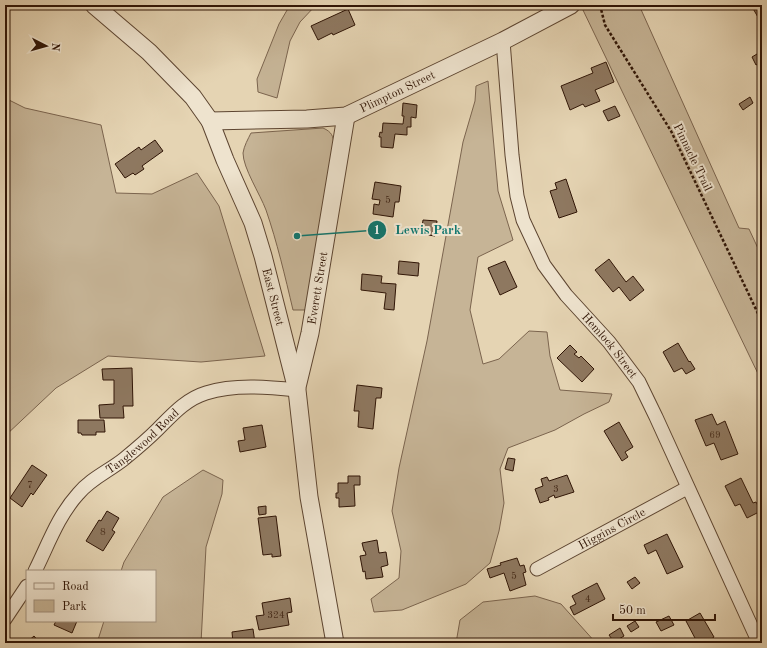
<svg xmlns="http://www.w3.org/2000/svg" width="767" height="648" viewBox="0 0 767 648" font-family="'Old Standard TT',serif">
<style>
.green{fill:#c6b496;stroke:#7b644e}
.building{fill:#8e7860;stroke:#301506}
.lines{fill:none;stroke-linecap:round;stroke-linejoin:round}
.minor-casing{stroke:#5d4531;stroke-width:15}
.tertiary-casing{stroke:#5d4531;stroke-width:19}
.path{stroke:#301506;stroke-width:2.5;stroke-dasharray:3 2;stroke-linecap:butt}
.minor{stroke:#eee3ce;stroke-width:13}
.tertiary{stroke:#eee3ce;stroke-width:17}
.labels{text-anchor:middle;stroke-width:4;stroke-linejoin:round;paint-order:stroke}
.number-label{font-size:10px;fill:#482e1c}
.street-label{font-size:12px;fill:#301506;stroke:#eee3ce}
.leader{fill:none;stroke:#0f766e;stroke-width:1.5}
.callout-dot{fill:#0f766e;stroke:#eee3ce;stroke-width:1.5}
.mark-label{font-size:12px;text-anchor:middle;font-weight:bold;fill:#fff}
.callout-label{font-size:13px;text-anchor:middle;font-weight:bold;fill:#0f766e;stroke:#eee3ce;stroke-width:4;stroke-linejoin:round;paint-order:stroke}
</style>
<rect width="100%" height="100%" fill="#e5d4b3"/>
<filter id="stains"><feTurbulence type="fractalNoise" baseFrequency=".005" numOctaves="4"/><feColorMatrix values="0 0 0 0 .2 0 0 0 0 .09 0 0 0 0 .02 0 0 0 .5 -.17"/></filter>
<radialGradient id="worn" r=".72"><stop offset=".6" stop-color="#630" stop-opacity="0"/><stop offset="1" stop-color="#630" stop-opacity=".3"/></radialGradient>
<g class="green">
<polygon points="290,5 316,5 300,22 290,41 277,98 258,92 257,79 279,24"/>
<polygon points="587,5 639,5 739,228 749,229 762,257 762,382 582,8"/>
<polygon points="488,81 498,191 513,240 478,257 470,310 483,364 499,359 529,331 547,332 550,356 560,390 612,394 609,402 584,414 555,430 508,448 500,469 504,503 499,531 490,563 466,584 402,610 374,612 371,599 399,578 401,551 392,511 399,468 427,341 463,142 475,101 476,86"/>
<polygon points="5,98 25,108 101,125 116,193 152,194 197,173 219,206 265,356 201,362 108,356 56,388 5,436"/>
<path d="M 323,128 C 332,132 333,136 334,144 L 308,302 L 305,310 L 293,310 C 285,276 277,242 266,210 C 260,194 243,168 243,153 C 244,146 248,139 251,133 Z"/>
<polygon points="203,470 223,480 222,494 206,547 201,643 97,643 104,621 155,621 155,571 121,571 124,562 163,497"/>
<polygon points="535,596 561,604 596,643 456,643 460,620 483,602"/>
</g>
<g class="building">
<polygon points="751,5 762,5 762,18 759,19"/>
<polygon points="348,9 355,25 333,35 332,33 318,40 311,26"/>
<polygon points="762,51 762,62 756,65 752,57"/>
<polygon points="606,62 614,82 595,90 600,101 585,107 583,104 570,110 561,86 593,73 591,68"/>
<polygon points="750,97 753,103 743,110 739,104"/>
<polygon points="403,103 417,105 416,118 411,117 411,127 407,127 407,135 395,134 393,148 381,147 381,137 379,137 380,132 382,133 383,123 403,124 404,116 402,116"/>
<polygon points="615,106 620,116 608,121 603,111"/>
<polygon points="155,140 163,151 142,166 144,169 135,175 133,173 125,178 115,164 139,147 141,150"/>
<polygon points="566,179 577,212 559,218 550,191 557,189 555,183"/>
<polygon points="375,182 401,186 399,202 395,202 393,217 373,214 374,204 379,205 380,200 372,199"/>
<polygon points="423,220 437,221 435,236 421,234"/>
<polygon points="609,259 626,282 633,276 644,290 630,301 619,287 613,292 595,270"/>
<polygon points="399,261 419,263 418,276 398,274"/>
<polygon points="505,261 517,287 500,295 488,268"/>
<polygon points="362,274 382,276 381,283 396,284 394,310 384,309 386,293 361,290"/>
<polygon points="678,343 689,362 690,361 695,369 686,374 682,368 674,372 663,352"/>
<polygon points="570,345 577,352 574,354 579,358 581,356 594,369 582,382 557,358"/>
<polygon points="132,368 133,406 123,406 124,418 100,418 99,405 114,404 114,380 103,380 102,369"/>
<polygon points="357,385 382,388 381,398 376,398 373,429 358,427 359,411 354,411"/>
<polygon points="712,414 717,425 725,421 738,454 721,460 714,443 706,446 695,420"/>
<polygon points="78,420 104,420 105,432 96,432 96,435 82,435 81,433 78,433"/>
<polygon points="619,422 633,447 625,452 628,457 622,461 604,431"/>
<polygon points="262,425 266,447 240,452 238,441 245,440 243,428"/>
<polygon points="508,458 515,459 513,471 505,469"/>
<polygon points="32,465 47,475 33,495 31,493 22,507 10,498"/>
<polygon points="567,475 574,492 555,498 554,495 548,498 549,500 540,503 535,489 543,486 541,479 547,477 549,481"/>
<polygon points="348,476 360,476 360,485 354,485 355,506 339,507 339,498 336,498 336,493 338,493 338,483 348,483"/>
<polygon points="741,478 753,503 756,502 761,511 747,518 740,504 735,506 725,486"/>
<polygon points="266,506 266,514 259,515 258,507"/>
<polygon points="107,511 119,518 112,530 115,532 103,551 86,541 99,520 101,521"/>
<polygon points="276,516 281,556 272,557 272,554 263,555 258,518"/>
<polygon points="667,534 683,567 667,574 656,550 648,554 644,545"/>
<polygon points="377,540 379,553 386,552 388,565 381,567 383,577 366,579 365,571 363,572 360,556 366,555 365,551 364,551 362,543"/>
<polygon points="517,558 520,566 524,565 526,572 523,573 526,585 510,591 504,573 490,578 487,569 501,565 500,563"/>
<polygon points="635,577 640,583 632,589 627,582"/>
<polygon points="597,583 605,599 574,615 570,607 576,604 572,596"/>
<polygon points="290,598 292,612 287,613 289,625 259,630 256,616 264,615 262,603"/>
<polygon points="700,613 714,637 710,640 712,643 692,643 696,640 686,621"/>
<polygon points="669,616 674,625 661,631 656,622"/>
<polygon points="56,621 77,621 72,633 54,625"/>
<polygon points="635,621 639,627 631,632 627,626"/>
<polygon points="620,628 624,636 614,642 609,635"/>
<polygon points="253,629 255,643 233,643 232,632"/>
<polygon points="34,636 40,643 26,643"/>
</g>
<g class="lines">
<defs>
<g id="minor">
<path id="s1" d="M 503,41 L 512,155 L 517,196 L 523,220 L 544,265 L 566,295 L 609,342 L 639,382 L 656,417 L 759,643"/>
<path id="s2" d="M 537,569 L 687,488"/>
<path id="s3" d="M 35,571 C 48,545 58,516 78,494 C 90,479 109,471 124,459 C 135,450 147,440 158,429 C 172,415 186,399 206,393 C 234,384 267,387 297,390"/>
<polyline points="5,619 27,586"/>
</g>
<g id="tertiary">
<path id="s4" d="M 94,5 L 149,52 L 193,97 L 210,121 L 225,160 L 253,223 L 263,256 L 297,390 L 309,497 L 335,643"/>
<path id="s5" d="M 210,121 L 307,119 L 346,116 L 503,41 L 571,5"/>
<path id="s6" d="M 297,387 L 310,333 L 346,116"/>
</g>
</defs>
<use href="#minor" class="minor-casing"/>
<use href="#tertiary" class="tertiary-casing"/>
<polyline class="path" points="600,5 605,25 671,131 762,322"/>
<use href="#minor" class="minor"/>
<use href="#tertiary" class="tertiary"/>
</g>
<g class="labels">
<g class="number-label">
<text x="388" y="203">5</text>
<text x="715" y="438">69</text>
<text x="30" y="488">7</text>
<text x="556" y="492">3</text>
<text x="103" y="535">8</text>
<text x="514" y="579">5</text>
<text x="588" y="602">4</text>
<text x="276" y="618">324</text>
</g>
<g class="street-label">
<text dy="4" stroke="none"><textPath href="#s5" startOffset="193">Plimpton Street</textPath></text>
<text transform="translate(693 157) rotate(64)" y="4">Pinnacle Trail</text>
<text dy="4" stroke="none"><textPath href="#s6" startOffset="101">Everett Street</textPath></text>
<text dy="4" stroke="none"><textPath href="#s4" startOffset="352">East Street</textPath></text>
<text dy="4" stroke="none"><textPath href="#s1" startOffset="334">Hemlock Street</textPath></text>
<text dy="4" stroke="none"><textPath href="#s3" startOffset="172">Tanglewood Road</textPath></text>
<text dy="4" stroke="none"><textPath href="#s2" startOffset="85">Higgins Circle</textPath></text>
</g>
</g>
<path class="leader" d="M297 236L377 230"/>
<g class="callout-dot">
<circle cx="297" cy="236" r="4"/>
<circle cx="377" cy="230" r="10"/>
</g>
<g class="mark-label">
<text x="377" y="234">1</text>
</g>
<g class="callout-label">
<text x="428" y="234">Lewis Park</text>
</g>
<rect width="767" height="648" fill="none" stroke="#e5d4b3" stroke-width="20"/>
<rect x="6" y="6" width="755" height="636" fill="none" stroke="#301506" stroke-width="2"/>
<rect x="10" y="10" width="747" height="628" fill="none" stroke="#301506"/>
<rect x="26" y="570" width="130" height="52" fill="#eee3ce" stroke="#a2917e"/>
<rect x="34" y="583" width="20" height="6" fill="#eee3ce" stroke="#a2917e"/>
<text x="62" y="590" font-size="12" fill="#301506">Road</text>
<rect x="34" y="600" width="20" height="12" fill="#c6b496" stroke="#a2917e"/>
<text x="62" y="610" font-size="12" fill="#301506">Park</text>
<g transform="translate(46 46) rotate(96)" stroke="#eee3ce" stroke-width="3" paint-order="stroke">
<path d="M0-3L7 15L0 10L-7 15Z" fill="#301506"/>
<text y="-6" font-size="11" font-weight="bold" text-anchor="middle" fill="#301506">N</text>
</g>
<path d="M613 614v6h102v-6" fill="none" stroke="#301506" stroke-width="2"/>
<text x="619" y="614" font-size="12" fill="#301506" stroke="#eee3ce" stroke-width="3" paint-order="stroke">50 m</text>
<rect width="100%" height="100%" filter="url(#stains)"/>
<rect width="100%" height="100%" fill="url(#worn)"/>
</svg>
